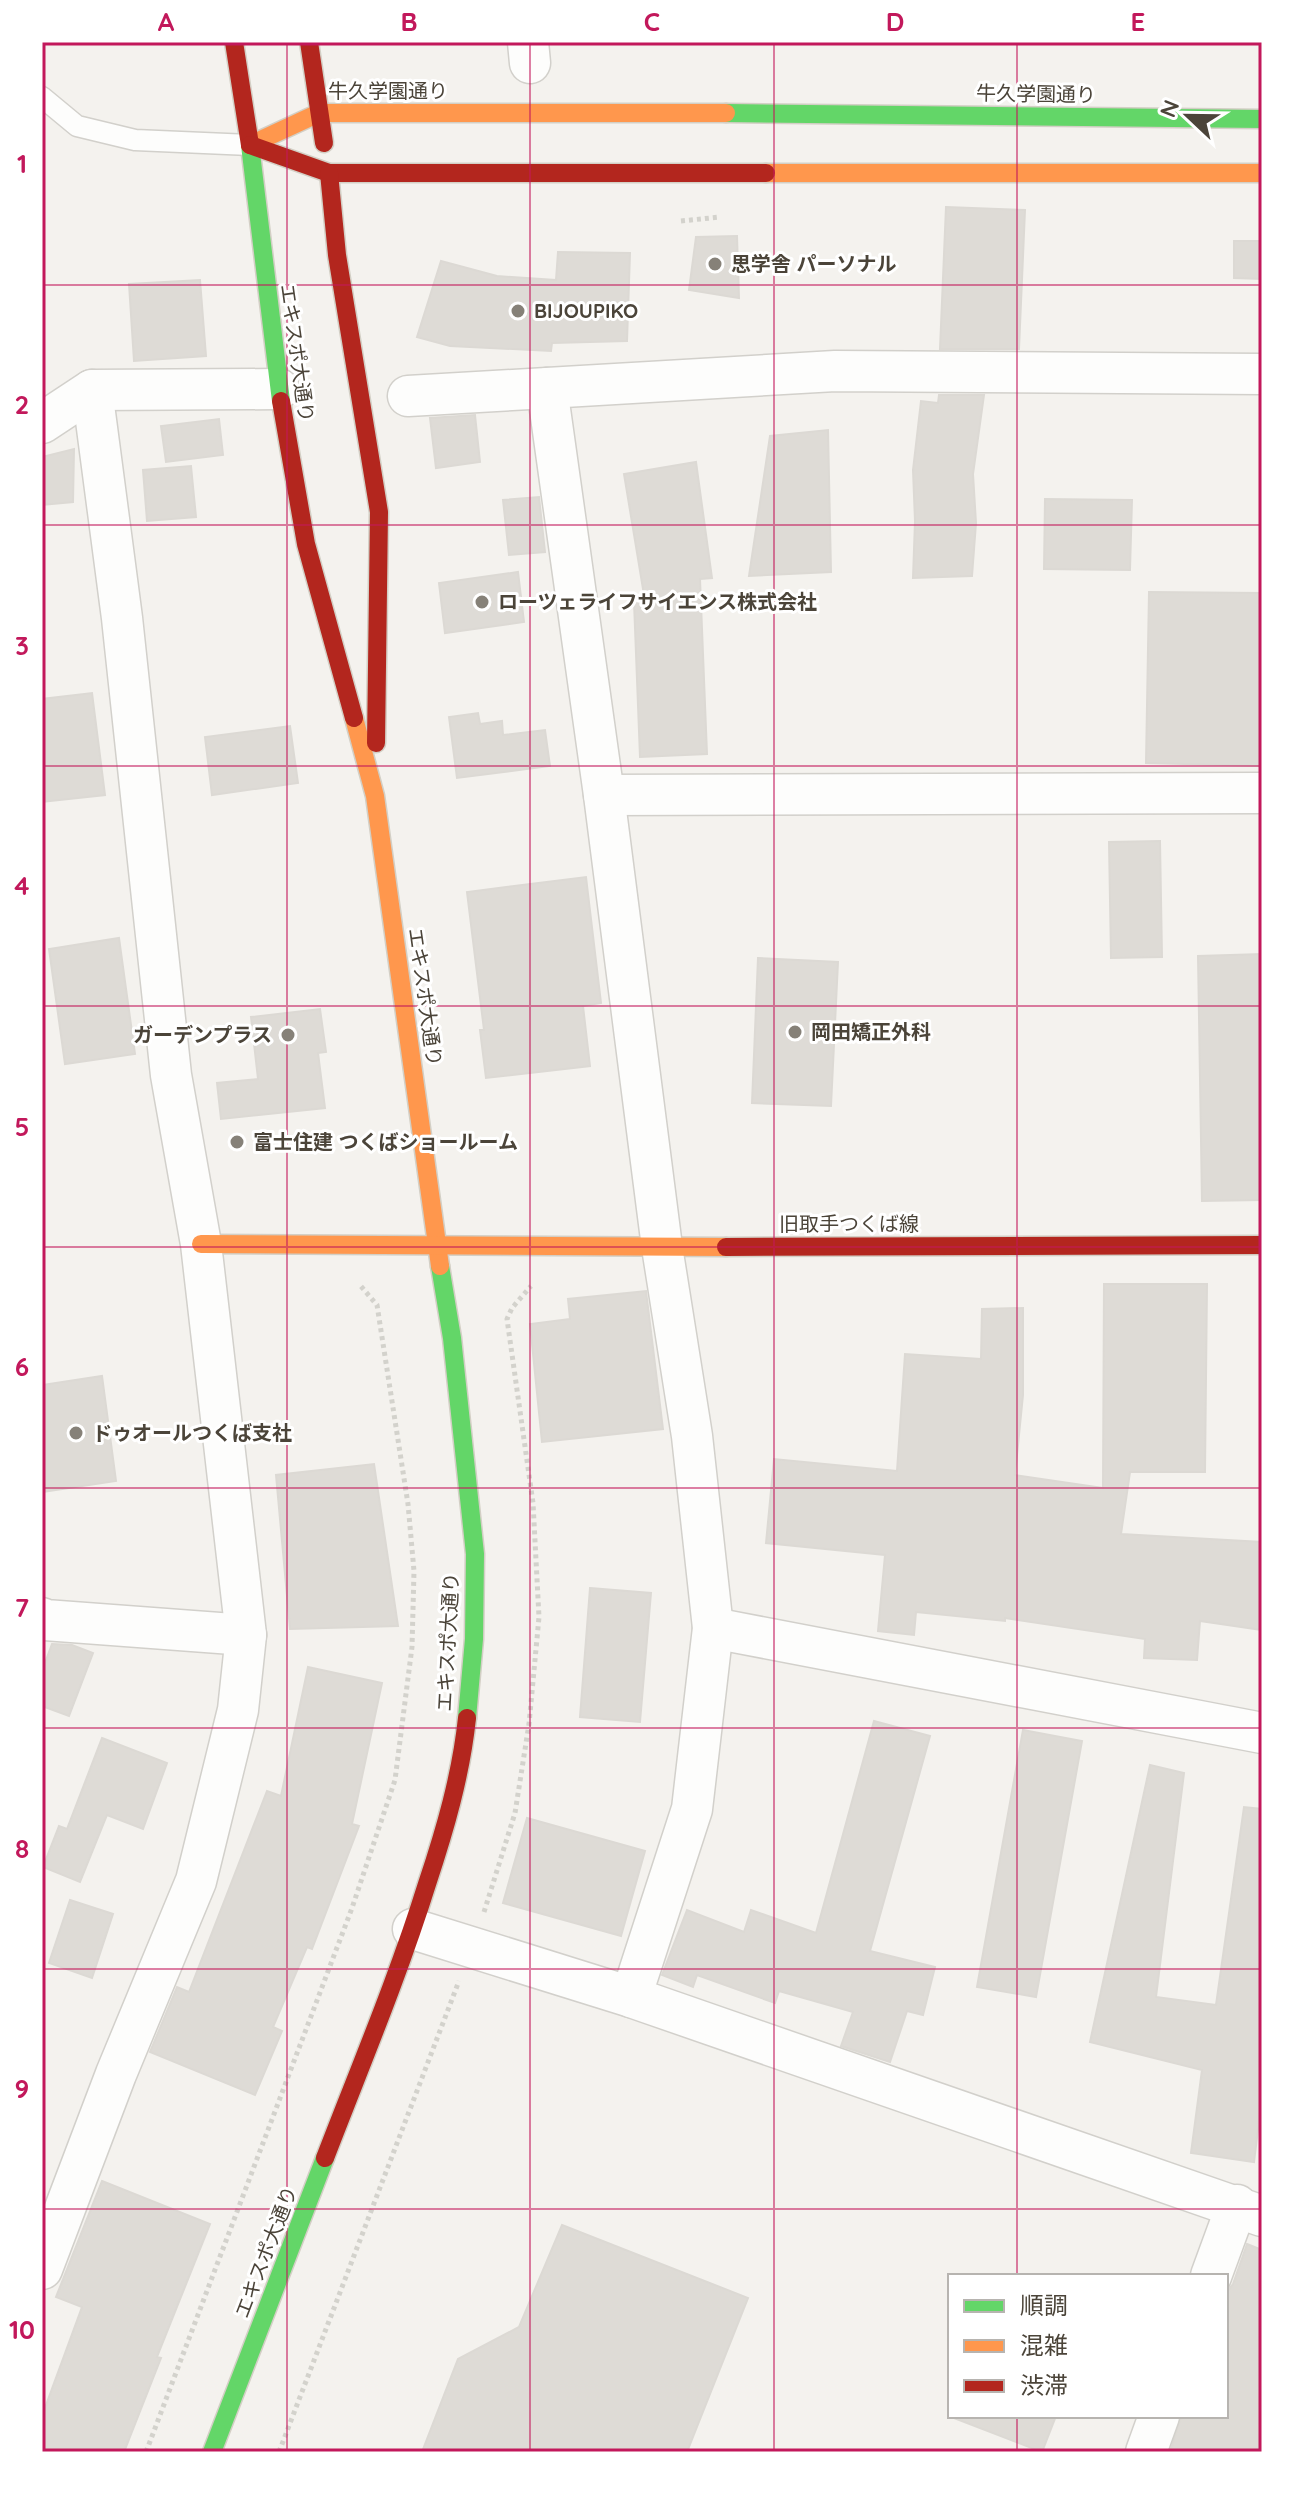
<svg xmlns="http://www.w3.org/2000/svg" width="1304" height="2494" viewBox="0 0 1304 2494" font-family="Quicksand,'Noto Sans JP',sans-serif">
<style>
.building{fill:#dedbd6;stroke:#dcd9d4;stroke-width:2}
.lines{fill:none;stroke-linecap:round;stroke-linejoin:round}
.lane-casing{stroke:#d2d0cb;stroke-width:23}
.street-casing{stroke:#d2d0cb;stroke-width:43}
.fast-casing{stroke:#d3cfc5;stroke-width:21}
.slow-casing{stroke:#d3cfc5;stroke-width:21}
.jam-casing{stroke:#d3cfc5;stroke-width:21}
.path{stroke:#d3d2cc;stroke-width:5;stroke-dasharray:4 4;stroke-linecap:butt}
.lane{stroke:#fdfdfc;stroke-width:20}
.street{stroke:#fdfdfc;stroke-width:40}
.fast{stroke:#63d668;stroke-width:18}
.slow{stroke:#ff974d;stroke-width:18}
.jam{stroke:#b3261e;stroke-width:18}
.grid{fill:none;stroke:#c2185b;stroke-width:2;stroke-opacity:0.55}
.poi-dot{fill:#868178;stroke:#fff;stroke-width:3}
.labels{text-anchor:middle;stroke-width:6;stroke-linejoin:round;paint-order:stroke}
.street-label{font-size:20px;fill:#4b4439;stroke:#fff}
.poi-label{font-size:20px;font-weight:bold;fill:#4b4439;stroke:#fff;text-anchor:start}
.neatline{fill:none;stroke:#c2185b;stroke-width:3}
.grid-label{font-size:26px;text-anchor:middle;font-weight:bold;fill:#c2185b}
</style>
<rect width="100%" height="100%" fill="#f4f2ee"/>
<g class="building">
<polygon points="946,207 1025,210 1019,349 940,349"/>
<polygon points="737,236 739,298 689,290 696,237"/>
<polygon points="1234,241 1262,241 1262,279 1234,278"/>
<polygon points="558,252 630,253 627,341 552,343 551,351 450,346 417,337 441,261 497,276 556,280"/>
<polygon points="200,280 206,356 134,361 129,284"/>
<polygon points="939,395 984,395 973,474 976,523 972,576 913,578 915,521 913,470 921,401 938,403"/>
<polygon points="475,415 480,462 436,468 430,418"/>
<polygon points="219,419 223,455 166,462 161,426"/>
<polygon points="828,430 831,572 749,576 770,436"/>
<polygon points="74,449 73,502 42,505 42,457"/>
<polygon points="696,462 712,578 700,579 707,754 640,757 634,602 645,601 624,474"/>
<polygon points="191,466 196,517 147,521 143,470"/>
<polygon points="539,497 545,552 509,555 503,500"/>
<polygon points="1045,499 1132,500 1130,570 1044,569"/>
<polygon points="518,572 524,622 445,633 439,583"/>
<polygon points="1149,592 1262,593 1262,766 1146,763"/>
<polygon points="92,693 105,795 42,802 42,699"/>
<polygon points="478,713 480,724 502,721 503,735 545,730 550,766 457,778 449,717"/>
<polygon points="290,726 298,783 212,795 205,737"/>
<polygon points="1160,841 1162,957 1111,958 1109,842"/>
<polygon points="586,877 601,1003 583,1006 590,1066 486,1078 480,1030 484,1030 467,892"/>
<polygon points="119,938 135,1054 65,1064 49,949"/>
<polygon points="1262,954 1262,1200 1202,1201 1198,956"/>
<polygon points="758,958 838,962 831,1106 752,1103"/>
<polygon points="320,1009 326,1052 318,1053 325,1108 221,1119 217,1083 258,1079 251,1017"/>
<polygon points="1104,1284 1207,1284 1205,1472 1130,1472 1121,1534 1262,1542 1262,1630 1200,1621 1197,1660 1144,1658 1145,1639 1005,1618 1005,1621 916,1612 914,1635 878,1631 885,1555 766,1543 774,1459 897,1471 905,1354 981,1359 982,1309 1023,1308 1023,1395 1015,1475 1103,1488"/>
<polygon points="646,1291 663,1429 542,1442 530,1324 570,1319 568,1299"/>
<polygon points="102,1376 116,1481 42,1492 42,1385"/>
<polygon points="374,1464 398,1626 290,1629 276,1475"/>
<polygon points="590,1588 651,1593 640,1722 580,1717"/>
<polygon points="52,1644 72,1645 93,1653 69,1716 42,1706 42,1671"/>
<polygon points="308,1667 382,1683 352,1824 359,1826 312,1949 307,1947 273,2027 282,2031 255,2095 150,2052 177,1987 189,1992 267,1791 281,1796"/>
<polygon points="874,1721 930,1736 870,1951 935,1967 923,2015 907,2011 890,2062 841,2046 853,2012 779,1991 775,2003 697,1975 693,1987 662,1975 687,1910 744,1932 751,1910 816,1933"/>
<polygon points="1023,1730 1082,1741 1036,1997 977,1987"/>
<polygon points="102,1738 167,1763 143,1829 107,1815 80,1882 43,1867 59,1826 67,1829"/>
<polygon points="1150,1765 1184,1773 1156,1997 1216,2005 1244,1807 1262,1809 1262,2097 1254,2162 1191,2153 1202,2070 1090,2042"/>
<polygon points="527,1818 645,1851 621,1936 503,1903"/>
<polygon points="70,1900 113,1914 92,1978 49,1963"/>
<polygon points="102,2181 210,2224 157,2357 161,2358 124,2452 42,2452 42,2416 82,2307 56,2297"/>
<polygon points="562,2225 748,2298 687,2452 422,2452 458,2359 519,2327"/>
<polygon points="1247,2244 1262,2250 1262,2452 1170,2452 1181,2416 1226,2416 1226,2293 1233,2284"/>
<polygon points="954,2416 1056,2416 1042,2452 954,2418"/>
</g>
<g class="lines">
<defs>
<polyline id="lane" points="42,97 77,126 135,140 250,145"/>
<g id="street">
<polyline points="528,42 530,63"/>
<polyline points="408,396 547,388"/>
<polyline points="42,423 92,390 279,389"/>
<polyline points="604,795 1262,793"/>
<polyline points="42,1618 45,1620 246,1635"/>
<polyline points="713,1628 1262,1733"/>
<polyline points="413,1929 631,1997 1262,2216"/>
<polyline points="631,1997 692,1809 713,1628 692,1436 662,1247 604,795 547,388 835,371 1262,374"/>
<polyline points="42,2269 116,2074 196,1881 238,1710 246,1635 201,1244 171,1075 122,618 92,390"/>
<polyline points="1211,2276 1237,2205"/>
<polyline points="1146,2452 1159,2416"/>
</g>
<g id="fast">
<polyline points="726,113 1262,119"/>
<polyline points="250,145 281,401"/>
<polyline points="440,1266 452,1338 475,1554 474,1639 467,1718"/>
<polyline points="212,2452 325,2158"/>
</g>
<g id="slow">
<polyline points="250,145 319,113 726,113"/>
<polyline points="766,173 1262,173"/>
<polyline points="354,718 375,796 440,1266"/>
<polyline points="201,1244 726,1247"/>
</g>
<g id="jam">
<polyline points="234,42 250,145"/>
<polyline points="309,42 324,143"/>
<polyline points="250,145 329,173 766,173"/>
<polyline points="329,173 337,255 379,512 376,743"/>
<polyline points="281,401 306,544 354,718"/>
<polyline points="726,1247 1262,1245"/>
<path d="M 325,2158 C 360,2067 398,1977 427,1884 C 445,1830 461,1775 467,1718"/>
</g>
</defs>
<use href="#lane" class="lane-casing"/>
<use href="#street" class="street-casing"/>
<use href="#fast" class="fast-casing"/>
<use href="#slow" class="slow-casing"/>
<use href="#jam" class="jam-casing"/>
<g class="path">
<polyline points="681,221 720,217"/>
<polyline points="484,1912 515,1813 529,1724 539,1617 533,1503 507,1319 512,1308 531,1286"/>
<polyline points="146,2452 352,1908 395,1780 412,1647 414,1571 408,1504 377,1305 359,1284"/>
<polyline points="279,2452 459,1981"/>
</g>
<use href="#lane" class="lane"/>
<use href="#street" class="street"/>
<use href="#fast" class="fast"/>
<use href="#slow" class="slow"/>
<use href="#jam" class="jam"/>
</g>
<path class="grid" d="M 287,42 L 287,2452M 530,42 L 530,2452M 774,42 L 774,2452M 1017,42 L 1017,2276M 42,285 L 1262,285M 42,525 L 1262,525M 42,766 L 1262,766M 42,1006 L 1262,1006M 42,1247 L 1262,1247M 42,1488 L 1262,1488M 42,1728 L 1262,1728M 42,1969 L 1262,1969M 42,2209 L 1262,2209M 1017,2416 L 1017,2452"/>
<g class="poi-dot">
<circle cx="715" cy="264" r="8"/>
<circle cx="518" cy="311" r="8"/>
<circle cx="482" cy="602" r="8"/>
<circle cx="795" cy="1032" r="8"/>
<circle cx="288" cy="1035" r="8"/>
<circle cx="237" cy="1142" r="8"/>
<circle cx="76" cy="1433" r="8"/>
</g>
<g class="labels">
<g class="street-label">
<text x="388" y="98">牛久学園通り</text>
<text transform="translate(1036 94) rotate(1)" y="7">牛久学園通り</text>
<text transform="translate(297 353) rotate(82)" y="7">エキスポ大通り</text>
<text transform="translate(425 997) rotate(82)" y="7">エキスポ大通り</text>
<text x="849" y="1231">旧取手つくば線</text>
<text transform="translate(448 1642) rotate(-87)" y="7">エキスポ大通り</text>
<text transform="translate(266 2252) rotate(-69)" y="7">エキスポ大通り</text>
</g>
<g class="poi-label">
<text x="731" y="271">思学舎 パーソナル</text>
<text x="534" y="318">BIJOUPIKO</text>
<text x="498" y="609">ローツェライフサイエンス株式会社</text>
<text x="811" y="1039">岡田矯正外科</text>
<text x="272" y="1042" text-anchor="end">ガーデンプラス</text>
<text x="253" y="1149">富士住建 つくばショールーム</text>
<text x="92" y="1440">ドゥオールつくば支社</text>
</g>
</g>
<rect width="1304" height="2494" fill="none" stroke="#ffffff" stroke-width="88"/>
<rect x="948" y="2274" width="280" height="144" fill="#ffffff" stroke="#b7b4b0" stroke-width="2"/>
<rect x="964" y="2300" width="40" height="12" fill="#63d668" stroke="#b7b4b0" stroke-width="2"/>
<text x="1020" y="2314" font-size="24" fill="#4b4439">順調</text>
<rect x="964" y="2340" width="40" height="12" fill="#ff974d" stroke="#b7b4b0" stroke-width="2"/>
<text x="1020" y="2354" font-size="24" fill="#4b4439">混雑</text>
<rect x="964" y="2380" width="40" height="12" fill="#b3261e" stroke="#b7b4b0" stroke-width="2"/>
<text x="1020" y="2394" font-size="24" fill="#4b4439">渋滞</text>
<g transform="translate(1188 116) rotate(292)" stroke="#ffffff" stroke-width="6" paint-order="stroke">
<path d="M0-6L14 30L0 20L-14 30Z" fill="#4b4439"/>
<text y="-12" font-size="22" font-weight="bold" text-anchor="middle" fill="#4b4439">N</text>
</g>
<rect x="44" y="44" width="1216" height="2406" class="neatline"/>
<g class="grid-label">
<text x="166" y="31">A</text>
<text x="409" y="31">B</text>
<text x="652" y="31">C</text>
<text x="895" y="31">D</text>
<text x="1138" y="31">E</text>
<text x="22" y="173">1</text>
<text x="22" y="414">2</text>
<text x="22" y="655">3</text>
<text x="22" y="895">4</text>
<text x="22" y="1136">5</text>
<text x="22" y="1376">6</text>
<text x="22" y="1617">7</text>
<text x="22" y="1858">8</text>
<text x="22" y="2098">9</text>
<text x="22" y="2339">10</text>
</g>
</svg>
